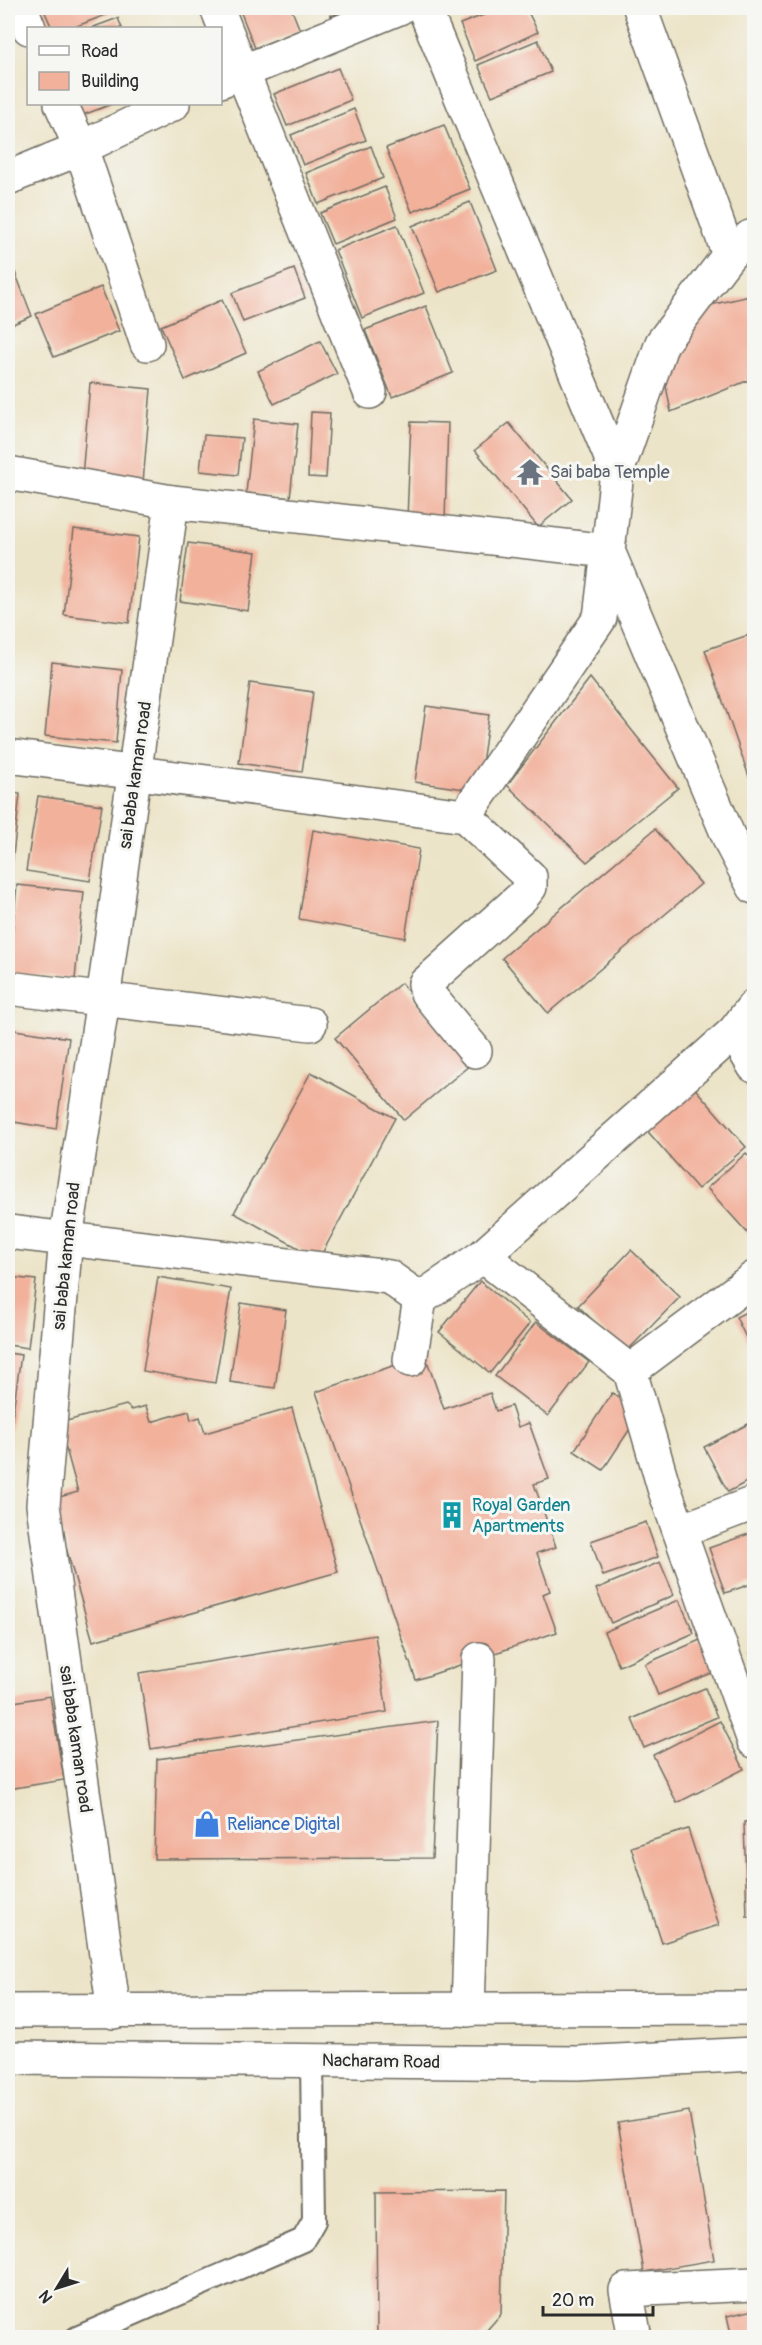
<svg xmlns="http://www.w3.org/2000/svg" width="762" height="2345" viewBox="0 0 762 2345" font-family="Pangolin,sans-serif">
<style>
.building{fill:#f2b19b}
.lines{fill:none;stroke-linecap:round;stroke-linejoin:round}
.service-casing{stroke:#6f6c62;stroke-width:26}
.minor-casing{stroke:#6f6c62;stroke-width:36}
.secondary-casing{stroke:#6f6c62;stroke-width:36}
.service{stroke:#fff;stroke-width:22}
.minor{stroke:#fff;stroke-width:33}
.secondary{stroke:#fff;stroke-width:33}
.labels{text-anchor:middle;stroke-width:6;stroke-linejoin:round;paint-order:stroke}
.worship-label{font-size:18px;fill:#5b616d;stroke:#f6f6f2;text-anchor:start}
.street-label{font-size:18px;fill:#2b2b2b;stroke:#f6f6f2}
.culture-label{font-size:18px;fill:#0d838f;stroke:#f6f6f2;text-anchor:start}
.shop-label{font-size:18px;fill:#366cbe;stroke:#f6f6f2;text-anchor:start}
</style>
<rect width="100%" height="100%" fill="#f6f6f2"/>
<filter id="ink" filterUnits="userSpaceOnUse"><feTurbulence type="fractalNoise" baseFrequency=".0167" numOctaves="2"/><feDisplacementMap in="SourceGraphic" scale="12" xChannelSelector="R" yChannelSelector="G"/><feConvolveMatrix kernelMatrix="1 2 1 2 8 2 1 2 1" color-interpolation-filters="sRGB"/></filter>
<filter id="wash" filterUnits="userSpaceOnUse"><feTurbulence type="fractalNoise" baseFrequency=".008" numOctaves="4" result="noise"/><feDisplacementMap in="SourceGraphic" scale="24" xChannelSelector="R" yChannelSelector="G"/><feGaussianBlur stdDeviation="1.35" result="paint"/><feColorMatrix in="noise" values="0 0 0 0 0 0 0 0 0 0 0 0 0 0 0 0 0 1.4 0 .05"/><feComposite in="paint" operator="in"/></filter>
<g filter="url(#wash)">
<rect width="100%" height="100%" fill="#ece4c8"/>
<g id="blocks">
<g class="building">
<polygon points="43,8 111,8 113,12 72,28 52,28"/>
<polygon points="239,8 291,8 300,30 255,48"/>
<polygon points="328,8 352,8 331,16"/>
<polygon points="502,8 526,8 538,32 475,61 460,24"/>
<polygon points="118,18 122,28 91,28"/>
<polygon points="538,40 551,72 492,96 478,65"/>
<polygon points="338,68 351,100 287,126 274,94"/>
<polygon points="78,104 112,104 83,115"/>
<polygon points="354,109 366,140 303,165 291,135"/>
<polygon points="444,125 470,189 412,212 386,148"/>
<polygon points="371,146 383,178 318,204 306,173"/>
<polygon points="385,187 397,218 333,244 320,213"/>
<polygon points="470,202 497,270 439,292 412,226"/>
<polygon points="397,225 424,293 362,318 335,250"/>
<polygon points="8,254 32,316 8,326"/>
<polygon points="294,269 305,298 243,322 232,293"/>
<polygon points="101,287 119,331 54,357 36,314"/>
<polygon points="754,295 754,378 671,412 661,360 697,308"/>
<polygon points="222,300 246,353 185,380 161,326"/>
<polygon points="426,306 453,373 392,397 365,330"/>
<polygon points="320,341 337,374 274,404 258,371"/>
<polygon points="90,383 151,389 143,483 82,477"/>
<polygon points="311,412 330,413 326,478 308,477"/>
<polygon points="254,419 298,424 290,498 246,493"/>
<polygon points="411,422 448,423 445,521 407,519"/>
<polygon points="509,423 572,499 538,527 475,450"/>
<polygon points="204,435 242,438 238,475 200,471"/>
<polygon points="74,529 139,537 129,623 64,615"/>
<polygon points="188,543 256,552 248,611 180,601"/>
<polygon points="754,633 754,791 705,650"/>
<polygon points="52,662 122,670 116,743 45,736"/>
<polygon points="590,678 678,788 587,862 507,785"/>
<polygon points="250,683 313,692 302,772 239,763"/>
<polygon points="426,706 489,715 478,791 415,782"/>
<polygon points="8,792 20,794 11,873 8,873"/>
<polygon points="38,796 102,805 90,881 26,871"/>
<polygon points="655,829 701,884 548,1013 502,958"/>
<polygon points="313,830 419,849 405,938 299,919"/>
<polygon points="17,885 84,892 75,979 8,973"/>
<polygon points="401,983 470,1065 404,1120 335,1038"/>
<polygon points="8,1029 69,1038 56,1129 8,1121"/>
<polygon points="311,1072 395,1118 319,1259 234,1213"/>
<polygon points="691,1084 746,1147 698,1189 643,1126"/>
<polygon points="746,1153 754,1162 754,1240 707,1188"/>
<polygon points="631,1250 680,1297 626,1352 578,1306"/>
<polygon points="8,1277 36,1280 28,1348 8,1345"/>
<polygon points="158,1277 231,1289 215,1383 143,1371"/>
<polygon points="480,1281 530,1323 490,1373 439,1332"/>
<polygon points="241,1303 286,1310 275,1388 230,1382"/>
<polygon points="754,1308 754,1354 736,1317"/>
<polygon points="536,1322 589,1362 548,1416 495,1376"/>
<polygon points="8,1353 21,1355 9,1440 8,1440"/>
<polygon points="425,1355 444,1409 490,1393 496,1411 511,1406 518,1427 529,1423 549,1479 534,1484 556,1547 537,1553 550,1591 543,1594 557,1632 416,1680 316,1392"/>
<polygon points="612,1393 641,1412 603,1470 574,1451"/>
<polygon points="126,1405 132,1410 146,1406 151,1422 189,1411 191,1420 200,1417 205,1433 292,1408 338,1572 93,1641 52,1499 78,1492 59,1423"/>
<polygon points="754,1421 754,1478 728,1492 704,1447"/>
<polygon points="646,1522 658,1557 603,1576 591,1541"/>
<polygon points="754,1532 754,1583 725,1593 709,1548"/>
<polygon points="660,1562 674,1595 611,1623 596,1589"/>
<polygon points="679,1600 694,1633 619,1666 604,1632"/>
<polygon points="375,1635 387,1712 151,1749 139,1673"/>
<polygon points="700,1640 714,1672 658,1695 645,1664"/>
<polygon points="754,1651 754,1665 750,1653"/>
<polygon points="705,1688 717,1717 644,1748 632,1719"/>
<polygon points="50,1696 64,1780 8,1789 8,1703"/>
<polygon points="438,1721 432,1858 154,1859 157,1759"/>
<polygon points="720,1721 744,1769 677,1803 653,1755"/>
<polygon points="754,1821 754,1917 747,1917 744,1822"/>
<polygon points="688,1829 719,1925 662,1943 631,1847"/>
<polygon points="689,2111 714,2260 644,2272 618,2123"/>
<polygon points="504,2191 501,2314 480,2338 377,2338 376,2192"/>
<polygon points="754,2310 754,2338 732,2338 727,2316"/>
</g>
</g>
</g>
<g filter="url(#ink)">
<use href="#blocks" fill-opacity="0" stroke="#6f6c62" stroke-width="1.5"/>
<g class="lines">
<defs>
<polyline id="service" points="77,2338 303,2240 314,2221 312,2060"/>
<g id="minor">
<polyline points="21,8 29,28"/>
<polyline points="217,8 370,392"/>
<polyline points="424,8 617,472"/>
<polyline points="640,8 729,255"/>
<polyline points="220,81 399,8"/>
<polyline points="61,104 81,148 147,344"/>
<polyline points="8,178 81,148 173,104"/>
<polyline points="750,237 729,255 662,343 617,472 608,551 733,847 754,887"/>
<polyline points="8,473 172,502 608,551 600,618 465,816"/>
<polyline points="8,756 465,816 530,877 530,887 522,897 425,984 427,993 475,1051"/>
<polyline points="8,988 310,1024"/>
<polyline points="734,1032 754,1006"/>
<polyline points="8,1232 389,1277 420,1299 483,1256 734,1032 754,1066"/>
<polyline points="483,1256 630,1371 664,1488 754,1741"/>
<polyline points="410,1360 420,1299"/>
<polyline points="630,1371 754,1278"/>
<polyline points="680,1531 754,1503"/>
<polyline points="468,2010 479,1659"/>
<polyline points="114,2012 43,1505 66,1238 103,1000 172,502"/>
<polyline points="635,2338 626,2290 754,2284"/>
</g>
<g id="secondary">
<polyline points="8,2011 754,2008"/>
<polyline points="8,2058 578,2063 754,2054"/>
</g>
</defs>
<use href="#service" class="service-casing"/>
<use href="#minor" class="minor-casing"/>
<use href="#secondary" class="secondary-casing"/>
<use href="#service" class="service"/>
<use href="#minor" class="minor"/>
<use href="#secondary" class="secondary"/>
</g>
</g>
<defs>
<symbol id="temple-bare" viewBox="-9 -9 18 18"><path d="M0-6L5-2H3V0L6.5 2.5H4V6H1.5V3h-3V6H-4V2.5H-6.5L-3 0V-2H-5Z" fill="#6b7280" stroke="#f6f6f2" stroke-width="2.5" paint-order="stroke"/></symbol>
<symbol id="building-bare" viewBox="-9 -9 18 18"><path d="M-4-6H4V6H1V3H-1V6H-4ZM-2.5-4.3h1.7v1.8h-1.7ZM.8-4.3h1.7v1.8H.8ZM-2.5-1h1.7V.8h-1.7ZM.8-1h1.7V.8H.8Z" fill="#0f9aa8" stroke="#f6f6f2" stroke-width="2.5" paint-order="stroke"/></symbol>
<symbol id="shop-bare" viewBox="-9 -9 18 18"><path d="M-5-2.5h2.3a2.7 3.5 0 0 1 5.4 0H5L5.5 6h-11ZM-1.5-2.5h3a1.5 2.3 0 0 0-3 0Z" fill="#3f7fe0" stroke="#f6f6f2" stroke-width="2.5" paint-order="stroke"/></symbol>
</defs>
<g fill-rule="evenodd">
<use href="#temple-bare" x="511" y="453" width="38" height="38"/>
<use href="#building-bare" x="433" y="1496" width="38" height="38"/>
<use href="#shop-bare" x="188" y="1805" width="38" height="38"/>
</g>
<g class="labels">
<g class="worship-label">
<text x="550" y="478">Sai baba Temple</text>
</g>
<g class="street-label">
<text transform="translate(135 775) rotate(-82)" y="6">sai baba kaman road</text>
<text transform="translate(66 1256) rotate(-84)" y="6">sai baba kaman road</text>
<text transform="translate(76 1739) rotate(82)" y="6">sai baba kaman road</text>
<text transform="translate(381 2061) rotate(1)" y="6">Nacharam Road</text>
</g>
<g class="culture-label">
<text x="472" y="1511">Royal Garden<tspan x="472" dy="21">Apartments</tspan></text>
</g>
<g class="shop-label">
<text x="227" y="1830">Reliance Digital</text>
</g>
</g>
<rect width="762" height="2345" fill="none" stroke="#f6f6f2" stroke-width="30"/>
<rect x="27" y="27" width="195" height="78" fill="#f6f6f2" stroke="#a5a5a2" stroke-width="1.5"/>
<rect x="39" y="46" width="30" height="9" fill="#ffffff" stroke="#a5a5a2" stroke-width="1.5"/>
<text x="81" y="57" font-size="18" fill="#2b2b2b">Road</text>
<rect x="39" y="72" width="30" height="18" fill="#f2b19b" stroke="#a5a5a2" stroke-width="1.5"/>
<text x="81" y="87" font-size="18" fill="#2b2b2b">Building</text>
<g transform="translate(57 2288) rotate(232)" stroke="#f6f6f2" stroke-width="4.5" paint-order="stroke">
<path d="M0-4.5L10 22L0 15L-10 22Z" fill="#2b2b2b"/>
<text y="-9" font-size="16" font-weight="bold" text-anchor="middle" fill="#2b2b2b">N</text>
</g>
<path d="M543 2306v9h110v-9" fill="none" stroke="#2b2b2b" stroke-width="3"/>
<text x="552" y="2306" font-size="18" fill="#2b2b2b" stroke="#f6f6f2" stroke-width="4.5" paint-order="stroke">20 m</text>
</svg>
